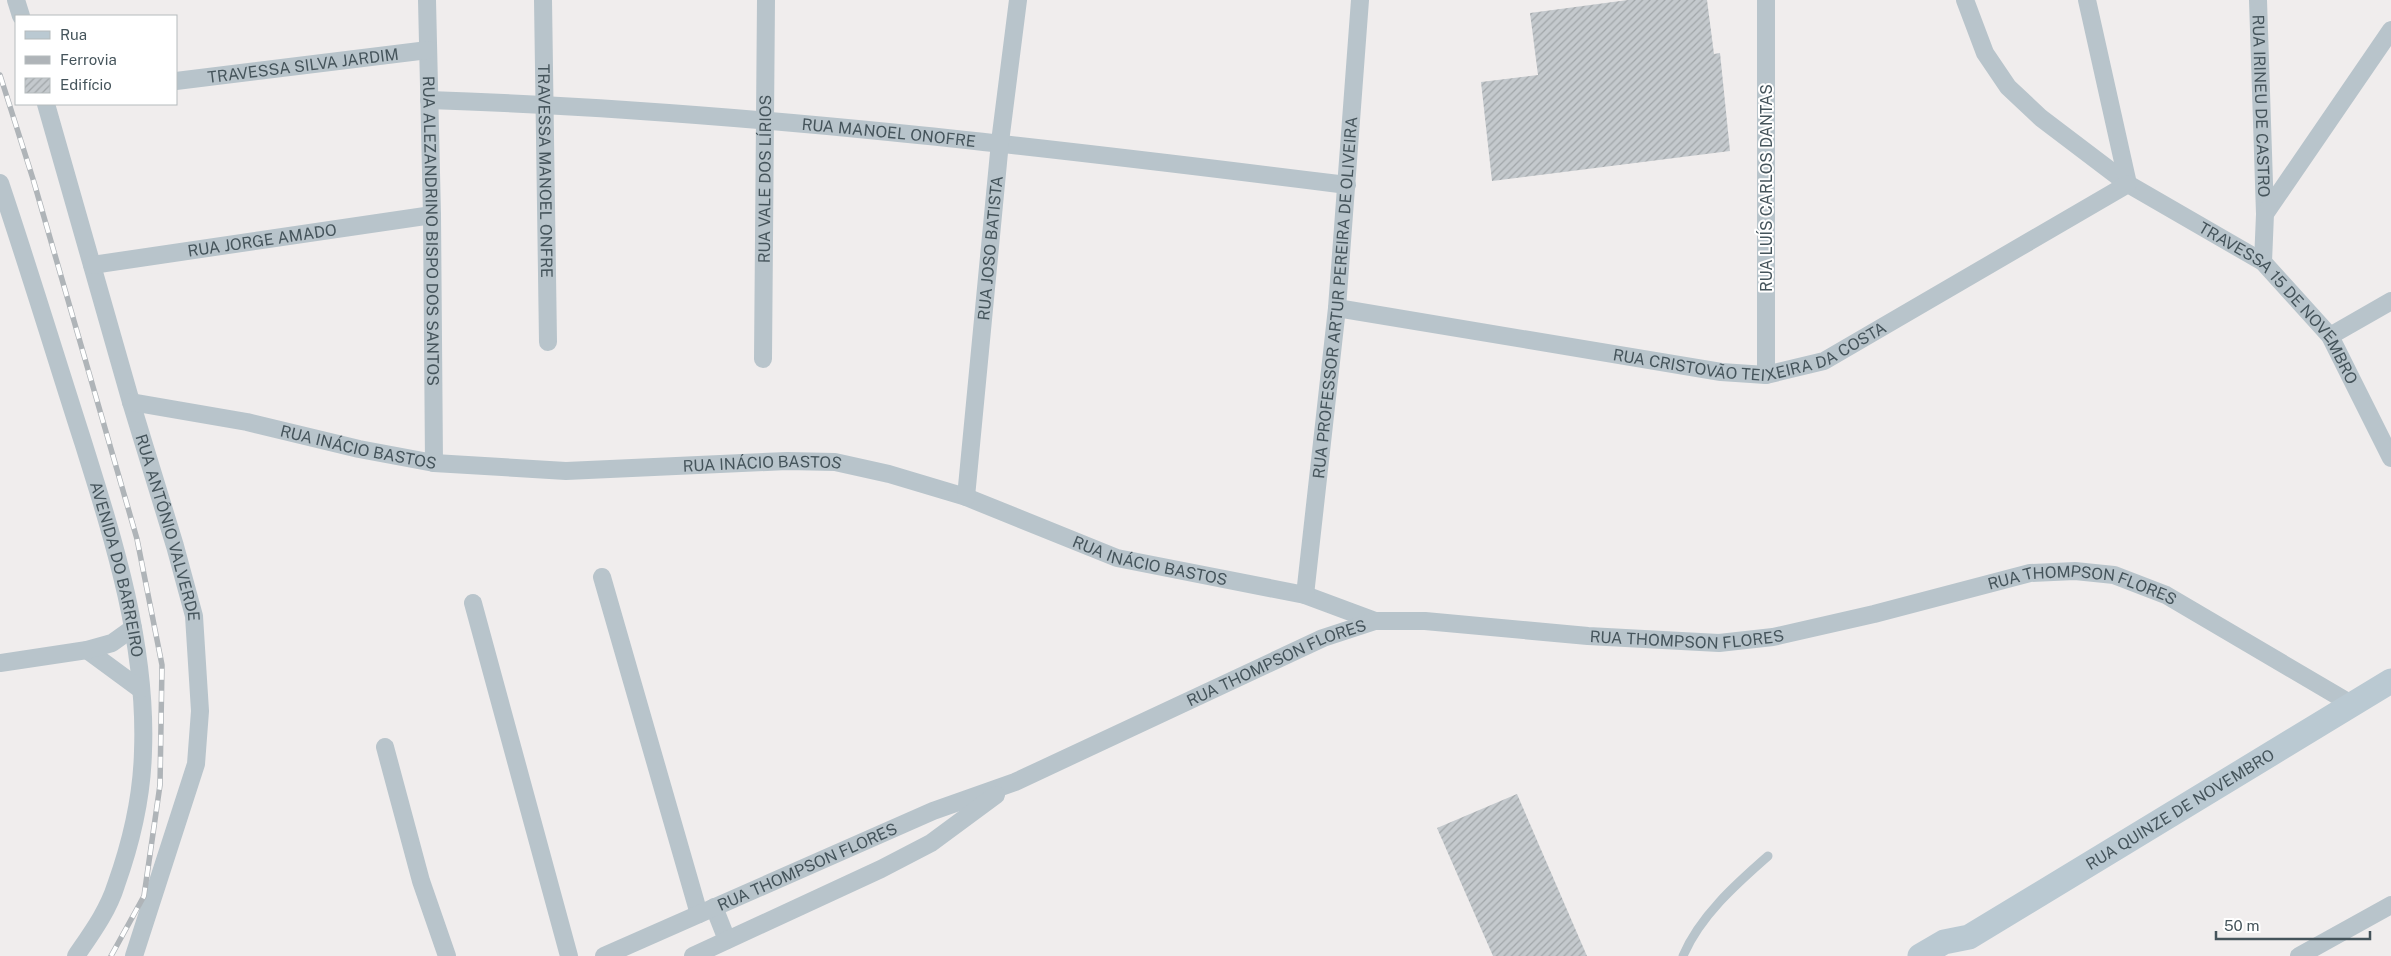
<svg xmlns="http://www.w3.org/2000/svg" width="2391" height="956" viewBox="0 0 2391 956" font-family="'Public Sans',sans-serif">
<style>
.building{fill:url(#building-hatch)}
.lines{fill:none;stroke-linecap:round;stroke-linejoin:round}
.service{stroke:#b8c4cb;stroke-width:9}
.minor{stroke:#b8c4cb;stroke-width:18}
.secondary{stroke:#bac9d2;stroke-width:25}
.rail-casing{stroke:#afb4b8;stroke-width:5.5}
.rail{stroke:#fff;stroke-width:4;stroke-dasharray:11;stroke-linecap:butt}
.labels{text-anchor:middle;stroke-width:4;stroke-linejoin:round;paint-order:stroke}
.street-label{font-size:16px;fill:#45545b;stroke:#fff}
</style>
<defs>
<pattern id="building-hatch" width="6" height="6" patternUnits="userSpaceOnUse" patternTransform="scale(1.25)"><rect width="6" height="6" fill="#c4c9cd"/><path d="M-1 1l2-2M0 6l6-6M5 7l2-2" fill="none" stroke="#a1a6a9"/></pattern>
</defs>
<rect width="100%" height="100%" fill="#f0eded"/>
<g class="building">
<polygon points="1628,0 1707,0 1714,54 1720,53 1730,151 1492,181 1481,82 1538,75 1530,13"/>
<polygon points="1517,794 1587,956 1493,956 1437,828"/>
</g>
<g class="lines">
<path class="service" d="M 1683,956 C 1700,916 1736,884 1768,856"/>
<g class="minor">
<polyline points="16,0 21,16"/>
<path id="s1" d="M 427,0 L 432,215 L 434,463"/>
<path id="s2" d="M 543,0 L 548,342"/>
<polyline points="1766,0 1766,375"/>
<path id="s3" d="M 1965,0 L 1985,53 L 2008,87 L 2041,118 L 2128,184 L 2263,262 L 2330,336 L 2391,458"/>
<polyline points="2087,0 2128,184"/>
<path id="s4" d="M 2258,0 L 2265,214"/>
<path id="s5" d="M 176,81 L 428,50"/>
<path id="s6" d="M 429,100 C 736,110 1042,147 1347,185"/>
<path id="s7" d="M 46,104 L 131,402 L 175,546 L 194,616 L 200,711 L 196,764 L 134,956"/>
<path id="s8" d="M 0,183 C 29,269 55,355 83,442 C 114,541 147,645 143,751 C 142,796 131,843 116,885 C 108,911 91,934 76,956"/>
<polyline points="2263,262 2265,214 2391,30"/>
<path id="s9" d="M 92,265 L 432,215"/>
<path id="s10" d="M 1337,308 L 1721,372 L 1766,375 L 1824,361 L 2128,184"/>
<polyline points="2330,336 2391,301"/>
<path id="s11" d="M 763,359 L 766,0"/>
<path id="s12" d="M 131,402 L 247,422 L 359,449 L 434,463 L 566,471 L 787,461 L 835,462 L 889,474 L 966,497 L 1117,558 L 1305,595 L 1375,621"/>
<path id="s13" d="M 966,497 L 1000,142 L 1018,0"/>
<polyline points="602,577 699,914"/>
<path id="s14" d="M 1305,595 L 1337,308 L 1360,0"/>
<polyline points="473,603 569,956"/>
<polyline points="87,650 140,689"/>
<polyline points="0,663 87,650 112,643 133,628"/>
<polyline points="385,747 421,881 447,956"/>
<polyline points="714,907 727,940"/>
<path id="s15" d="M 604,956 L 933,811 L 1015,782 L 1323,638 L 1375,621 L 1425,621 L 1588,636 L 1719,643 L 1773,637 L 1874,614 L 2030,573 L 2075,571 L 2114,575 L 2166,595 L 2353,705"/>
<polyline points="693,956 881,869 931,843 996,795"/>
<polyline points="2299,956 2391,905"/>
</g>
<path class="secondary" id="s16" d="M 1920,956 L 1944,942 L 1969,937 L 2391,681"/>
<defs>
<polyline id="rail" points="0,75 33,179 137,539 162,665 160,785 144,896 111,956"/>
</defs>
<use href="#rail" class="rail-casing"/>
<use href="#rail" class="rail"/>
</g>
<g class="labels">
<g class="street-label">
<text dy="6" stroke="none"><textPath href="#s5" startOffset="128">TRAVESSA SILVA JARDIM</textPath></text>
<text dy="6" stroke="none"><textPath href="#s4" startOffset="106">RUA IRINEU DE CASTRO</textPath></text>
<text dy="6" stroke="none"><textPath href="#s6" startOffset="461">RUA MANOEL ONOFRE</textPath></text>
<text dy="6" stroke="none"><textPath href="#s2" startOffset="171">TRAVESSA MANOEL ONFRE</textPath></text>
<text dy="6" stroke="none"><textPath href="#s11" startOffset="180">RUA VALE DOS LÍRIOS</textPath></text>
<text transform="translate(1766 188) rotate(-90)" y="6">RUA LUÍS CARLOS DANTAS</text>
<text dy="6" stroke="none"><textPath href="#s1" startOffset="231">RUA ALEZANDRINO BISPO DOS SANTOS</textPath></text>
<text dy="6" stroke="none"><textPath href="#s9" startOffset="172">RUA JORGE AMADO</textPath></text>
<text dy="6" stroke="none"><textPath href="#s13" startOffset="250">RUA JOSO BATISTA</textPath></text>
<text dy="6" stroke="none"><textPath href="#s14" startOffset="299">RUA PROFESSOR ARTUR PEREIRA DE OLIVEIRA</textPath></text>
<text dy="6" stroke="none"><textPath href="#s3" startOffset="448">TRAVESSA 15 DE NOVEMBRO</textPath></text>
<text dy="6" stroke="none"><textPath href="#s10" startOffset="422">RUA CRISTOVÃO TEIXEIRA DA COSTA</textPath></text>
<text dy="6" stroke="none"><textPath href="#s12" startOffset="232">RUA INÁCIO BASTOS</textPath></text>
<text dy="6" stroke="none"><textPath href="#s12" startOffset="638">RUA INÁCIO BASTOS</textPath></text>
<text dy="6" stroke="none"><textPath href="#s7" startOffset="441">RUA ANTÔNIO VALVERDE</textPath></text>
<text dy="6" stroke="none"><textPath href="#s12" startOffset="1042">RUA INÁCIO BASTOS</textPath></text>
<text dy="6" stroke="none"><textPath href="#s8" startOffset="404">AVENIDA DO BARREIRO</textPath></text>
<text dy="6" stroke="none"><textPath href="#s15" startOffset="1559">RUA THOMPSON FLORES</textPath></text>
<text dy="6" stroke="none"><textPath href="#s15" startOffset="1154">RUA THOMPSON FLORES</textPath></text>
<text dy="6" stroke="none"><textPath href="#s15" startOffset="734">RUA THOMPSON FLORES</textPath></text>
<text dy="6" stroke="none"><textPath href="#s16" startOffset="300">RUA QUINZE DE NOVEMBRO</textPath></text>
<text dy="6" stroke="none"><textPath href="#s15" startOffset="222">RUA THOMPSON FLORES</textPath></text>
</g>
</g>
<rect x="15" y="15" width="162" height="90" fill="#ffffff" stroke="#b5bbbd"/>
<rect x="25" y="31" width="25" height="8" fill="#bac9d2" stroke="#b5bbbd"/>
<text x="60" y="40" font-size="15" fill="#45545b">Rua</text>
<rect x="25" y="56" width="25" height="8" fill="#afb4b8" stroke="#b5bbbd"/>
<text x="60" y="65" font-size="15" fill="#45545b">Ferrovia</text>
<rect x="25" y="78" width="25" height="15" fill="url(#building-hatch)" stroke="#b5bbbd"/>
<text x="60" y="90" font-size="15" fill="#45545b">Edifício</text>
<path d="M2216 931v8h154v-8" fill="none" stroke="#45545b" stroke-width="2.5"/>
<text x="2224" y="931" font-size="15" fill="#45545b" stroke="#ffffff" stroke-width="4" paint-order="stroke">50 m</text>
</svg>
